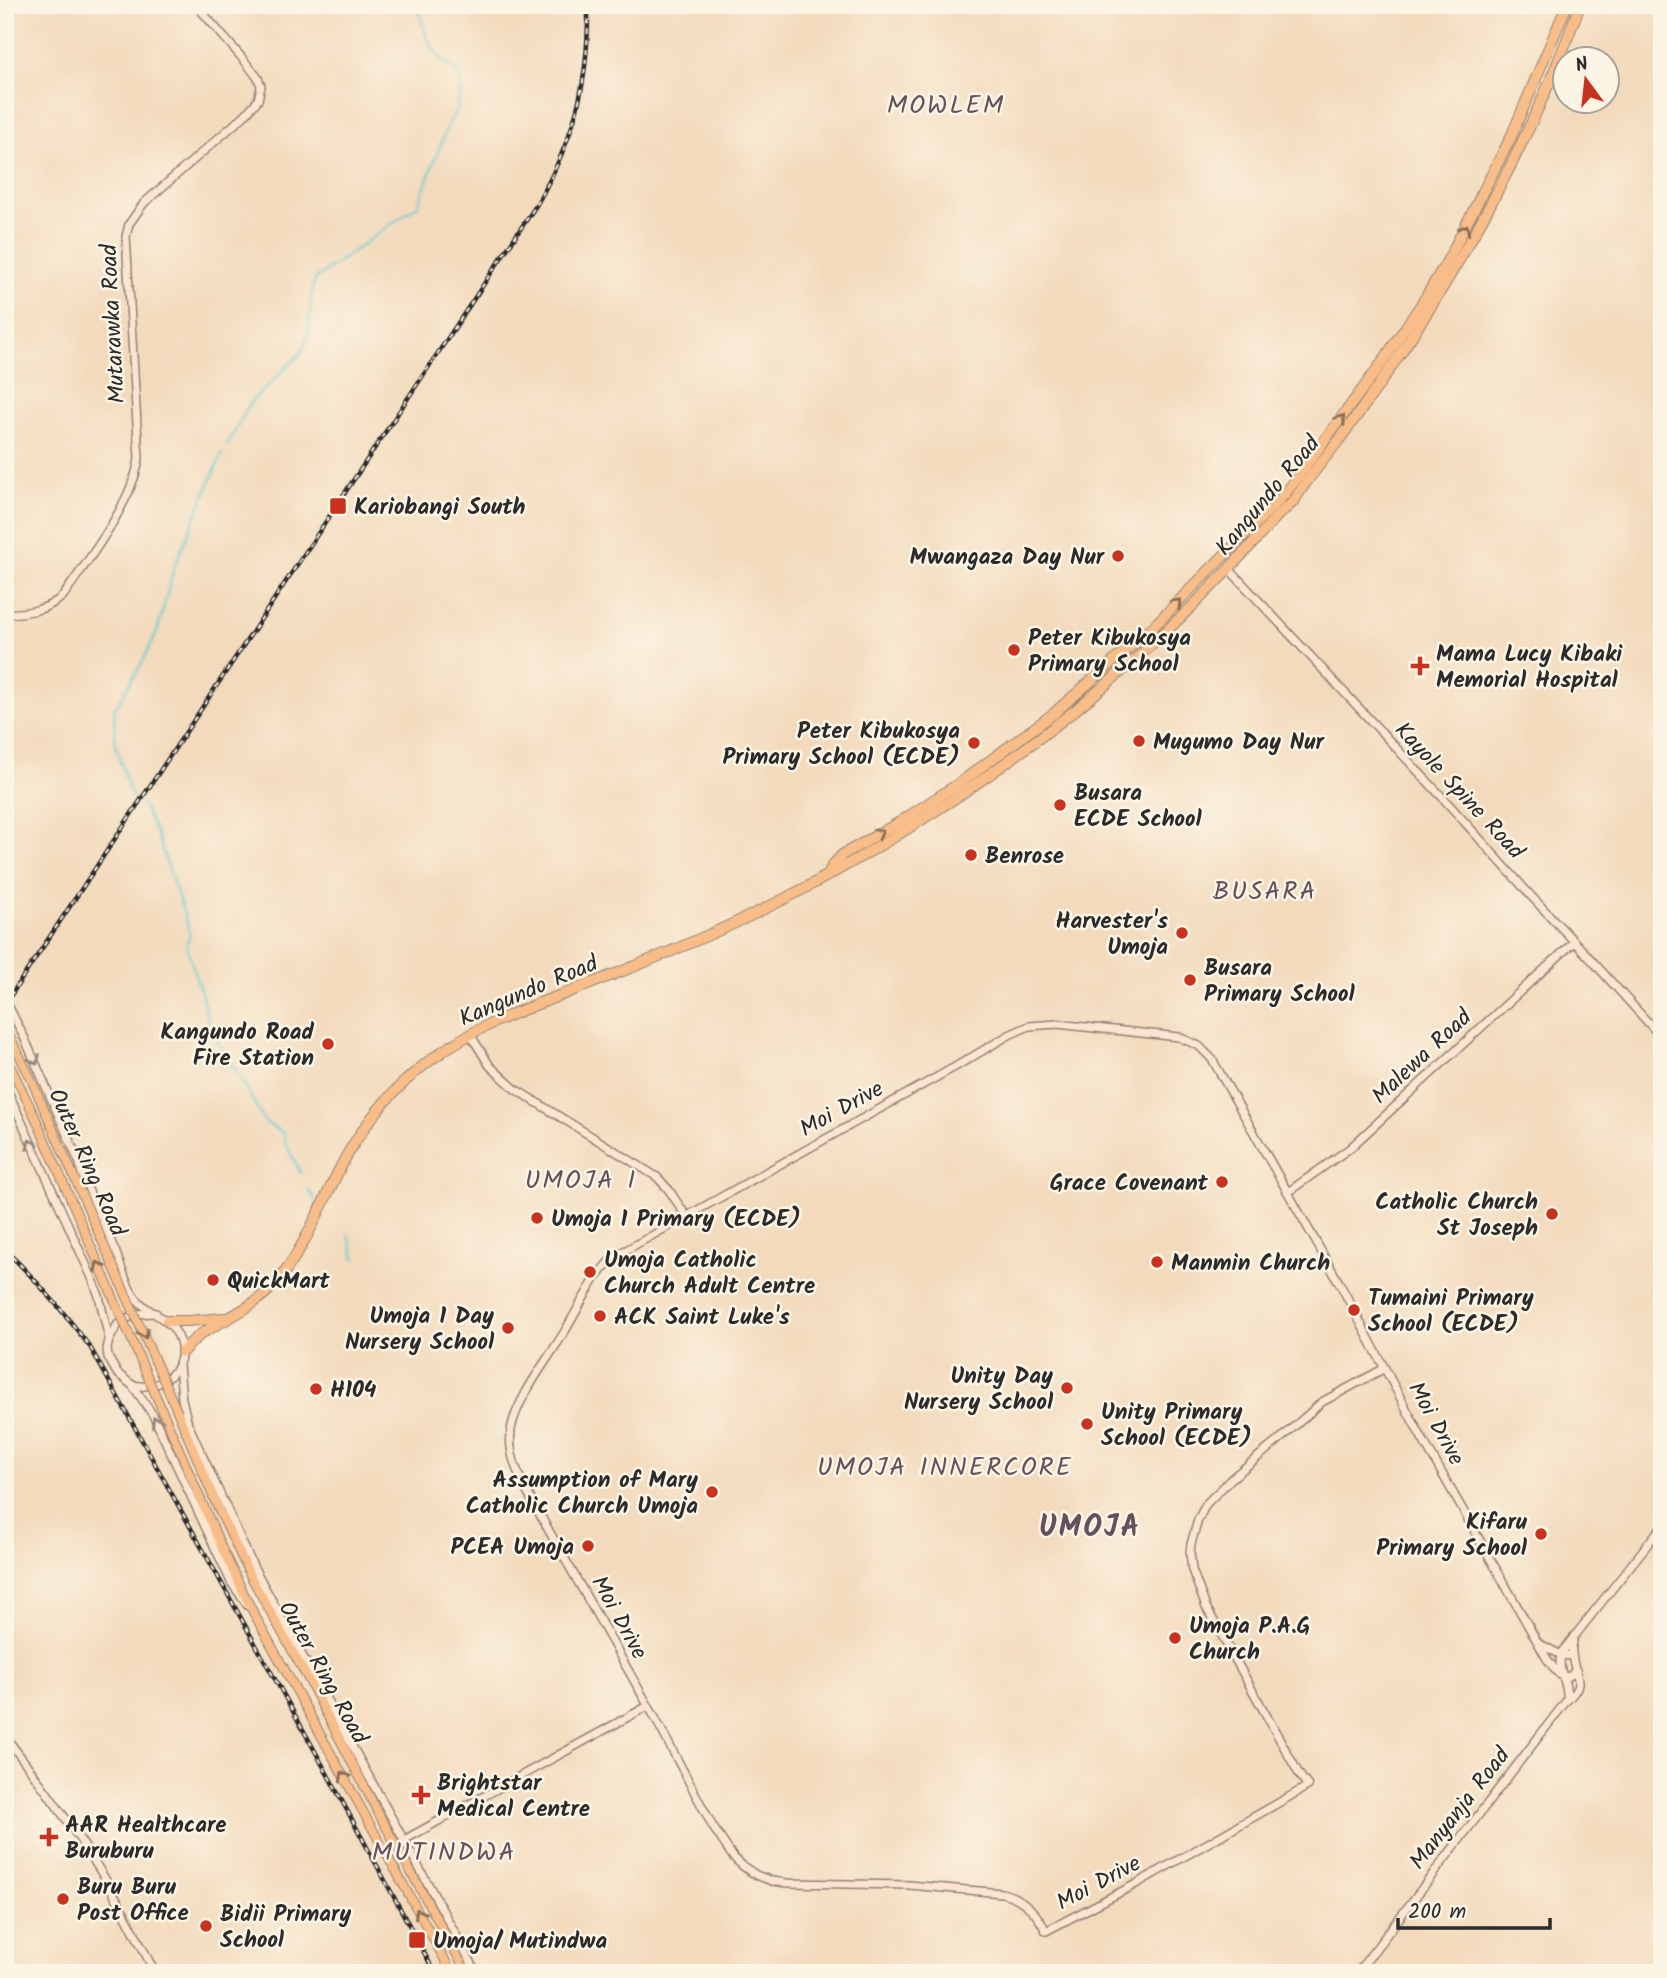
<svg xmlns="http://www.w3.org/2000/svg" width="1667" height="1978" viewBox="0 0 1667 1978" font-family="Kalam,sans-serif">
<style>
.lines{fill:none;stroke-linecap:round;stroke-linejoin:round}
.stream{stroke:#5bc8d0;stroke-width:2}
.secondary-casing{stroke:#8f8274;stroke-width:10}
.primary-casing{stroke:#8f8274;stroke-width:10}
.highway-casing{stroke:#8f8274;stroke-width:12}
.secondary{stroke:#fce5d0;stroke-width:7}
.primary{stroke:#f8bd89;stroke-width:8}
.highway{stroke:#f8bd89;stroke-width:10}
.rail-casing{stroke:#2b2b2b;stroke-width:4.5}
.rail{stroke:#fcf5e5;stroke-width:2;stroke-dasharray:5;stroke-linecap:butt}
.secondary-bridge-casing{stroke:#8f8274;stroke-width:10;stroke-linecap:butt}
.primary-bridge-casing{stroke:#8f8274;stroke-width:10;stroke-linecap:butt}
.secondary-bridge{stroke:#fce5d0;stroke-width:7}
.primary-bridge{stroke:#f8bd89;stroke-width:8}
.oneway{stroke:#876d55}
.oneway2{stroke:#94887e}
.poi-dot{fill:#c8321e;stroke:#fcf5e5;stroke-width:2.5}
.labels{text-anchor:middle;stroke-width:5;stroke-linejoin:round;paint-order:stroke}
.street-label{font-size:23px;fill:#2b2b2b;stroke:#fcf5e5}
.poi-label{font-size:23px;font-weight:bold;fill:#2b2b2b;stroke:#fcf5e5;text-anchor:start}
.quarter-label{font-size:26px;letter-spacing:2px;fill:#66505b;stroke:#fcf5e5}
.district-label{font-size:30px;font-weight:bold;letter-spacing:2px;fill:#66505b;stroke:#fcf5e5}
</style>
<rect width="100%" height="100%" fill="#fcf5e5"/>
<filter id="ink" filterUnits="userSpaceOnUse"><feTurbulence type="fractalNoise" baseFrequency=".0143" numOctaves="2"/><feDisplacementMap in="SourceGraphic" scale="14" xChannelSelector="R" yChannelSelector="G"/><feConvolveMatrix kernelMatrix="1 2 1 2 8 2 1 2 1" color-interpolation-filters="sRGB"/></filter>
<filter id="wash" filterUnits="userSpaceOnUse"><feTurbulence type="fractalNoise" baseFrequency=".00686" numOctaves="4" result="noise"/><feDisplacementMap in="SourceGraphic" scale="28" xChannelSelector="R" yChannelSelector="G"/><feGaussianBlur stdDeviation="1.57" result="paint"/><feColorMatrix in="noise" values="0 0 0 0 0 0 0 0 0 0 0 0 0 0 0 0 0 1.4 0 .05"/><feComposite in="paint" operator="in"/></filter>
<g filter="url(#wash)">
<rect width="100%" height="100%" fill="#f3dabc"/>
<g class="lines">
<g class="stream">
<path d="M 227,446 L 250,403 L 300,354 C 316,331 305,302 316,278 L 418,205 L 448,125 L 457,109 L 461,87 L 458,73 C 432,53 424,39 419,5"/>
<polyline points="138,800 131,795 119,757 115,742 114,710 143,661 157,632 174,567 222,454"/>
<polyline points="142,804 157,835 189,929 189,939 186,945 203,999 210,1029 248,1091 263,1119 267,1124 284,1133 285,1142 301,1174"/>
<polyline points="308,1189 316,1201"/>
<polyline points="348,1234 356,1260"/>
</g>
</g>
</g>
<g filter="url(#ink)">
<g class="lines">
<defs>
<g id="secondary">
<polyline points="1229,569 1443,798 1532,897 1587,955 1662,1038"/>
<path d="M 5,614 C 27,613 46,611 63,596 C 89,559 132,503 139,459 L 126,236 L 129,224 L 144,203 L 244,116 L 258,100 L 261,86 L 258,78 L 243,59 L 196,5"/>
<polyline points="470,1034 490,1066 515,1089 657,1177 669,1190 686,1216"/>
<polyline points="5,1085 93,1280 99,1296 109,1339"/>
<path d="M 80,1164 L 82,1175 C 93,1201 105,1227 116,1253 C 121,1266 125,1281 132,1293 C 146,1316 176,1316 181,1346 C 183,1358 179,1367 171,1375 C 160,1386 147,1388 132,1385"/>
<polyline points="1288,1192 1350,1148 1574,942"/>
<polyline points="156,1313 135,1314 118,1324 109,1340 107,1349 108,1357 117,1373 132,1385 153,1415 231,1582 248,1606"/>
<polyline points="179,1365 182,1399 188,1424 253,1566 477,1973"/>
<path d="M 1385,1368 L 1322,1402 L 1279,1440 L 1232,1478 L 1206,1504 L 1198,1520 L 1191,1544 L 1190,1552 L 1192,1570 L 1206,1607 L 1299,1774 L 1308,1786 L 1136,1884 L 1046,1931 C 1036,1911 1023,1898 1002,1893 L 909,1885 L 787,1883 L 772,1881 L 756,1875 L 744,1867 L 733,1857 L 713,1827 L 653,1714 L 527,1492 C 517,1472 508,1453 511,1430 C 516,1399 549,1358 565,1331 C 579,1308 590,1282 608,1263 C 613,1257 620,1254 626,1250 L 955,1067 L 1009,1035 L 1029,1026 L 1057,1024 L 1179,1037 L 1199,1046 L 1212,1059 L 1341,1286 L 1418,1431 L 1547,1659 L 1557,1672 L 1564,1678 L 1571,1675 L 1576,1670"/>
<polyline points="1538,1643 1561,1655 1572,1656"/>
<path d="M 1567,1700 C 1569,1680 1555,1671 1562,1652 L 1662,1526"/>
<path d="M 5,1736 C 40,1782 74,1828 104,1877 C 123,1908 139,1941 155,1973"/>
<polyline points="404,1840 648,1706"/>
<path d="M 1357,1973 L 1567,1700 C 1588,1682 1573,1675 1572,1653 C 1571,1648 1573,1642 1574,1636"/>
</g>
<g id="primary">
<polyline points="178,1413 217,1506 252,1579 307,1677 381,1818 467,1973"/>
<polyline points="166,1419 224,1553 253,1612 452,1973"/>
</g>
<g id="highway">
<polyline points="828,875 832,866 842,855 900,822 961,782 1053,714 1153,627 1285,494 1381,364 1426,297 1450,256 1511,137 1567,5"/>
<polyline points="167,1321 188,1321 225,1318"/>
<path d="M 182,1352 C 189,1345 196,1337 204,1332 C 231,1316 258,1305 278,1280 C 308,1244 324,1197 346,1157 C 367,1119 397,1085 432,1059 C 482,1020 547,1002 605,978 C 674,951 742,922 807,887 C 973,797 1125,684 1252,544 C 1261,534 1270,524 1279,514 C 1284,510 1289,506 1294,501 C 1298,495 1301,489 1305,484 C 1317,467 1330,452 1342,436 C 1440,304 1524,161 1580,5"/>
</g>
</defs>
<use href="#secondary" class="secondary-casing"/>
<use href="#primary" class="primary-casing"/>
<use href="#highway" class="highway-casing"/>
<use href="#secondary" class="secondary"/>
<use href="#primary" class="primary"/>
<use href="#highway" class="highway"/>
<defs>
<g id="rail">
<path d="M 5,1004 L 537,204 C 575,136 589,84 588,5"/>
<path d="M 5,1250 C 37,1280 64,1312 90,1347 L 315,1751 L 435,1973"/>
</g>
</defs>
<use href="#rail" class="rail-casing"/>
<use href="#rail" class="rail"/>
<defs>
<polyline id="secondary-bridge" points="5,999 24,1037 80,1164"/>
<g id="primary-bridge">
<polyline points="5,1026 30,1077 178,1413"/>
<polyline points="5,1055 35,1117 166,1419"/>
</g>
</defs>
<use href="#secondary-bridge" class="secondary-bridge-casing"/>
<use href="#primary-bridge" class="primary-bridge-casing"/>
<use href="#secondary-bridge" class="secondary-bridge"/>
<use href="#primary-bridge" class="primary-bridge"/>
</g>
<defs><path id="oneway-chevron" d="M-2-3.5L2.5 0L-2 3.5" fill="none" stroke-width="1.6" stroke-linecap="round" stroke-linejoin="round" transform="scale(1.75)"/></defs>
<g class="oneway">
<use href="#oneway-chevron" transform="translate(1465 229) rotate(-61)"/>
<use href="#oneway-chevron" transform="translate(1341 419) rotate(-54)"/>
<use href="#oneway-chevron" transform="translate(1177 603) rotate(-45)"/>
<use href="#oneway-chevron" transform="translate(879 833) rotate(-29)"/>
<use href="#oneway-chevron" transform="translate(99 1266) rotate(-114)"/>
<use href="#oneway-chevron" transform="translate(144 1334) rotate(66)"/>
<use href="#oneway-chevron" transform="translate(344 1776) rotate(-118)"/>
<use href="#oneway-chevron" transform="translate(419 1913) rotate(-119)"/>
</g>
<g class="oneway2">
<use href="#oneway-chevron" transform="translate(35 1060) rotate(67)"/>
<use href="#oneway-chevron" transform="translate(31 1144) rotate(-114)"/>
<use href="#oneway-chevron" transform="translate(156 1421) rotate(-119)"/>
</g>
</g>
<g class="poi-dot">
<rect x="329" y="497" width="18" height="18" rx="3.5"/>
<circle cx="1118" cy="556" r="7"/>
<circle cx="1014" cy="650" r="7"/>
<path d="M1416.5 655.5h7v7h7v7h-7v7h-7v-7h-7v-7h7z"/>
<circle cx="1139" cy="741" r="7"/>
<circle cx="974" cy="743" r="7"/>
<circle cx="1060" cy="805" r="7"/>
<circle cx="971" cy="855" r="7"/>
<circle cx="1182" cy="933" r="7"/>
<circle cx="1190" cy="980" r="7"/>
<circle cx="328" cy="1044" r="7"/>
<circle cx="1222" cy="1182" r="7"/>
<circle cx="1552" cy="1214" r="7"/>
<circle cx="537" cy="1218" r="7"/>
<circle cx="1157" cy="1262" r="7"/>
<circle cx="590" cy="1272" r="7"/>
<circle cx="213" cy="1280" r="7"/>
<circle cx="1354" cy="1310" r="7"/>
<circle cx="600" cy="1316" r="7"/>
<circle cx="508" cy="1328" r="7"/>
<circle cx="1067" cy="1388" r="7"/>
<circle cx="316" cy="1389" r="7"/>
<circle cx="1087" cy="1424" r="7"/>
<circle cx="712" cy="1492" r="7"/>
<circle cx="1541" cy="1534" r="7"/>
<circle cx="588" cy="1546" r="7"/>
<circle cx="1175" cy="1638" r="7"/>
<path d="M417.5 1784.5h7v7h7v7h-7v7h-7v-7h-7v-7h7z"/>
<path d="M45.5 1826.5h7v7h7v7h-7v7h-7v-7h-7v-7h7z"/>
<circle cx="63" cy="1899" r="7"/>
<circle cx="206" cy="1926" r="7"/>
<rect x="408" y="1931" width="18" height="18" rx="3.5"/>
</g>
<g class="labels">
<g class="street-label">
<text transform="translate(112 324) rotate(-93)" y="8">Mutarawka Road</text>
<text transform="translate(1267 495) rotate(-50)" y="8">Kangundo Road</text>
<text transform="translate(1460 790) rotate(47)" y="8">Kayole Spine Road</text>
<text transform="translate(528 990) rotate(-23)" y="8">Kangundo Road</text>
<text transform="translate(1421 1056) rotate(-43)" y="8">Malewa Road</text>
<text transform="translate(841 1108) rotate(-29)" y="8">Moi Drive</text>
<text transform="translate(88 1162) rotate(66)" y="8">Outer Ring Road</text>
<text transform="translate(1437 1423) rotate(61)" y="8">Moi Drive</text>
<text transform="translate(620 1617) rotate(61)" y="8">Moi Drive</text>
<text transform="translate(324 1672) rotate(61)" y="8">Outer Ring Road</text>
<text transform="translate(1459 1808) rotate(-52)" y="8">Manyanja Road</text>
<text transform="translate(1098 1882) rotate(-28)" y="8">Moi Drive</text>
</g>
<g class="poi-label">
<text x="354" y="514">Kariobangi South</text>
<text x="1104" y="564" text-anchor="end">Mwangaza Day Nur</text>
<text x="1028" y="645">Peter Kibukosya<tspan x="1028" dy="26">Primary School</tspan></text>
<text x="1436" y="661">Mama Lucy Kibaki<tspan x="1436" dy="26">Memorial Hospital</tspan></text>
<text x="960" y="738" text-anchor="end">Peter Kibukosya<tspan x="960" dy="26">Primary School (ECDE)</tspan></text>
<text x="1153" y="749">Mugumo Day Nur</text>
<text x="1074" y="800">Busara<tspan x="1074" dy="26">ECDE School</tspan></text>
<text x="985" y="863">Benrose</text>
<text x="1168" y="928" text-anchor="end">Harvester's<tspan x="1168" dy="26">Umoja</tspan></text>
<text x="1204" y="975">Busara<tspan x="1204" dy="26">Primary School</tspan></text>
<text x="314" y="1039" text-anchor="end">Kangundo Road<tspan x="314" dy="26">Fire Station</tspan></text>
<text x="1208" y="1190" text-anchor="end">Grace Covenant</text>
<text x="1538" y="1209" text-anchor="end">Catholic Church<tspan x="1538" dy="26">St Joseph</tspan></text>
<text x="551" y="1226">Umoja 1 Primary (ECDE)</text>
<text x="604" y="1267">Umoja Catholic<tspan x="604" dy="26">Church Adult Centre</tspan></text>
<text x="1171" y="1270">Manmin Church</text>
<text x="227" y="1288">QuickMart</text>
<text x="1368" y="1305">Tumaini Primary<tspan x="1368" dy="26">School (ECDE)</tspan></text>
<text x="494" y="1323" text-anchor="end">Umoja 1 Day<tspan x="494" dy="26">Nursery School</tspan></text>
<text x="614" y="1324">ACK Saint Luke's</text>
<text x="1053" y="1383" text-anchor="end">Unity Day<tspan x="1053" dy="26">Nursery School</tspan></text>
<text x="330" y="1397">H104</text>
<text x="1101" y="1419">Unity Primary<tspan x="1101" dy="26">School (ECDE)</tspan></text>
<text x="698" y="1487" text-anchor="end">Assumption of Mary<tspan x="698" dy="26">Catholic Church Umoja</tspan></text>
<text x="1527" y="1529" text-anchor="end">Kifaru<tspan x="1527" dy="26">Primary School</tspan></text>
<text x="574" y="1554" text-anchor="end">PCEA Umoja</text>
<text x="1189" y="1633">Umoja P.A.G<tspan x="1189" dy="26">Church</tspan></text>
<text x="437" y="1790">Brightstar<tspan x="437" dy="26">Medical Centre</tspan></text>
<text x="65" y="1832">AAR Healthcare<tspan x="65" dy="26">Buruburu</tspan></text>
<text x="77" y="1894">Buru Buru<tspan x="77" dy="26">Post Office</tspan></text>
<text x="220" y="1921">Bidii Primary<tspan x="220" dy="26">School</tspan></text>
<text x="433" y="1948">Umoja/ Mutindwa</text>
</g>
<g class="quarter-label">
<text x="946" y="113">MOWLEM</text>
<text x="1265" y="899">BUSARA</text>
<text x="581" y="1188">UMOJA I</text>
<text x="945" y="1475">UMOJA INNERCORE</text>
<text x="444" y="1860">MUTINDWA</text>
</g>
<g class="district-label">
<text x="1090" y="1536">UMOJA</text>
</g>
</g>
<rect width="1667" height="1978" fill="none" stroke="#fcf5e5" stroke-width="28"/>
<g transform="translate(1586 80) rotate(345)"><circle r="33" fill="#fcf5e5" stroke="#a8a49b" stroke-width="2"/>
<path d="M0-5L12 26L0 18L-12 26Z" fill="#c8321e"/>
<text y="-10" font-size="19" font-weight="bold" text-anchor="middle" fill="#2b2b2b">N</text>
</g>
<path d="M1398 1918v10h152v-10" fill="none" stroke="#2b2b2b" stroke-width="3.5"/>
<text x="1408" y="1918" font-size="21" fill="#2b2b2b" stroke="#fcf5e5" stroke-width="5" paint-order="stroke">200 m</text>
</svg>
